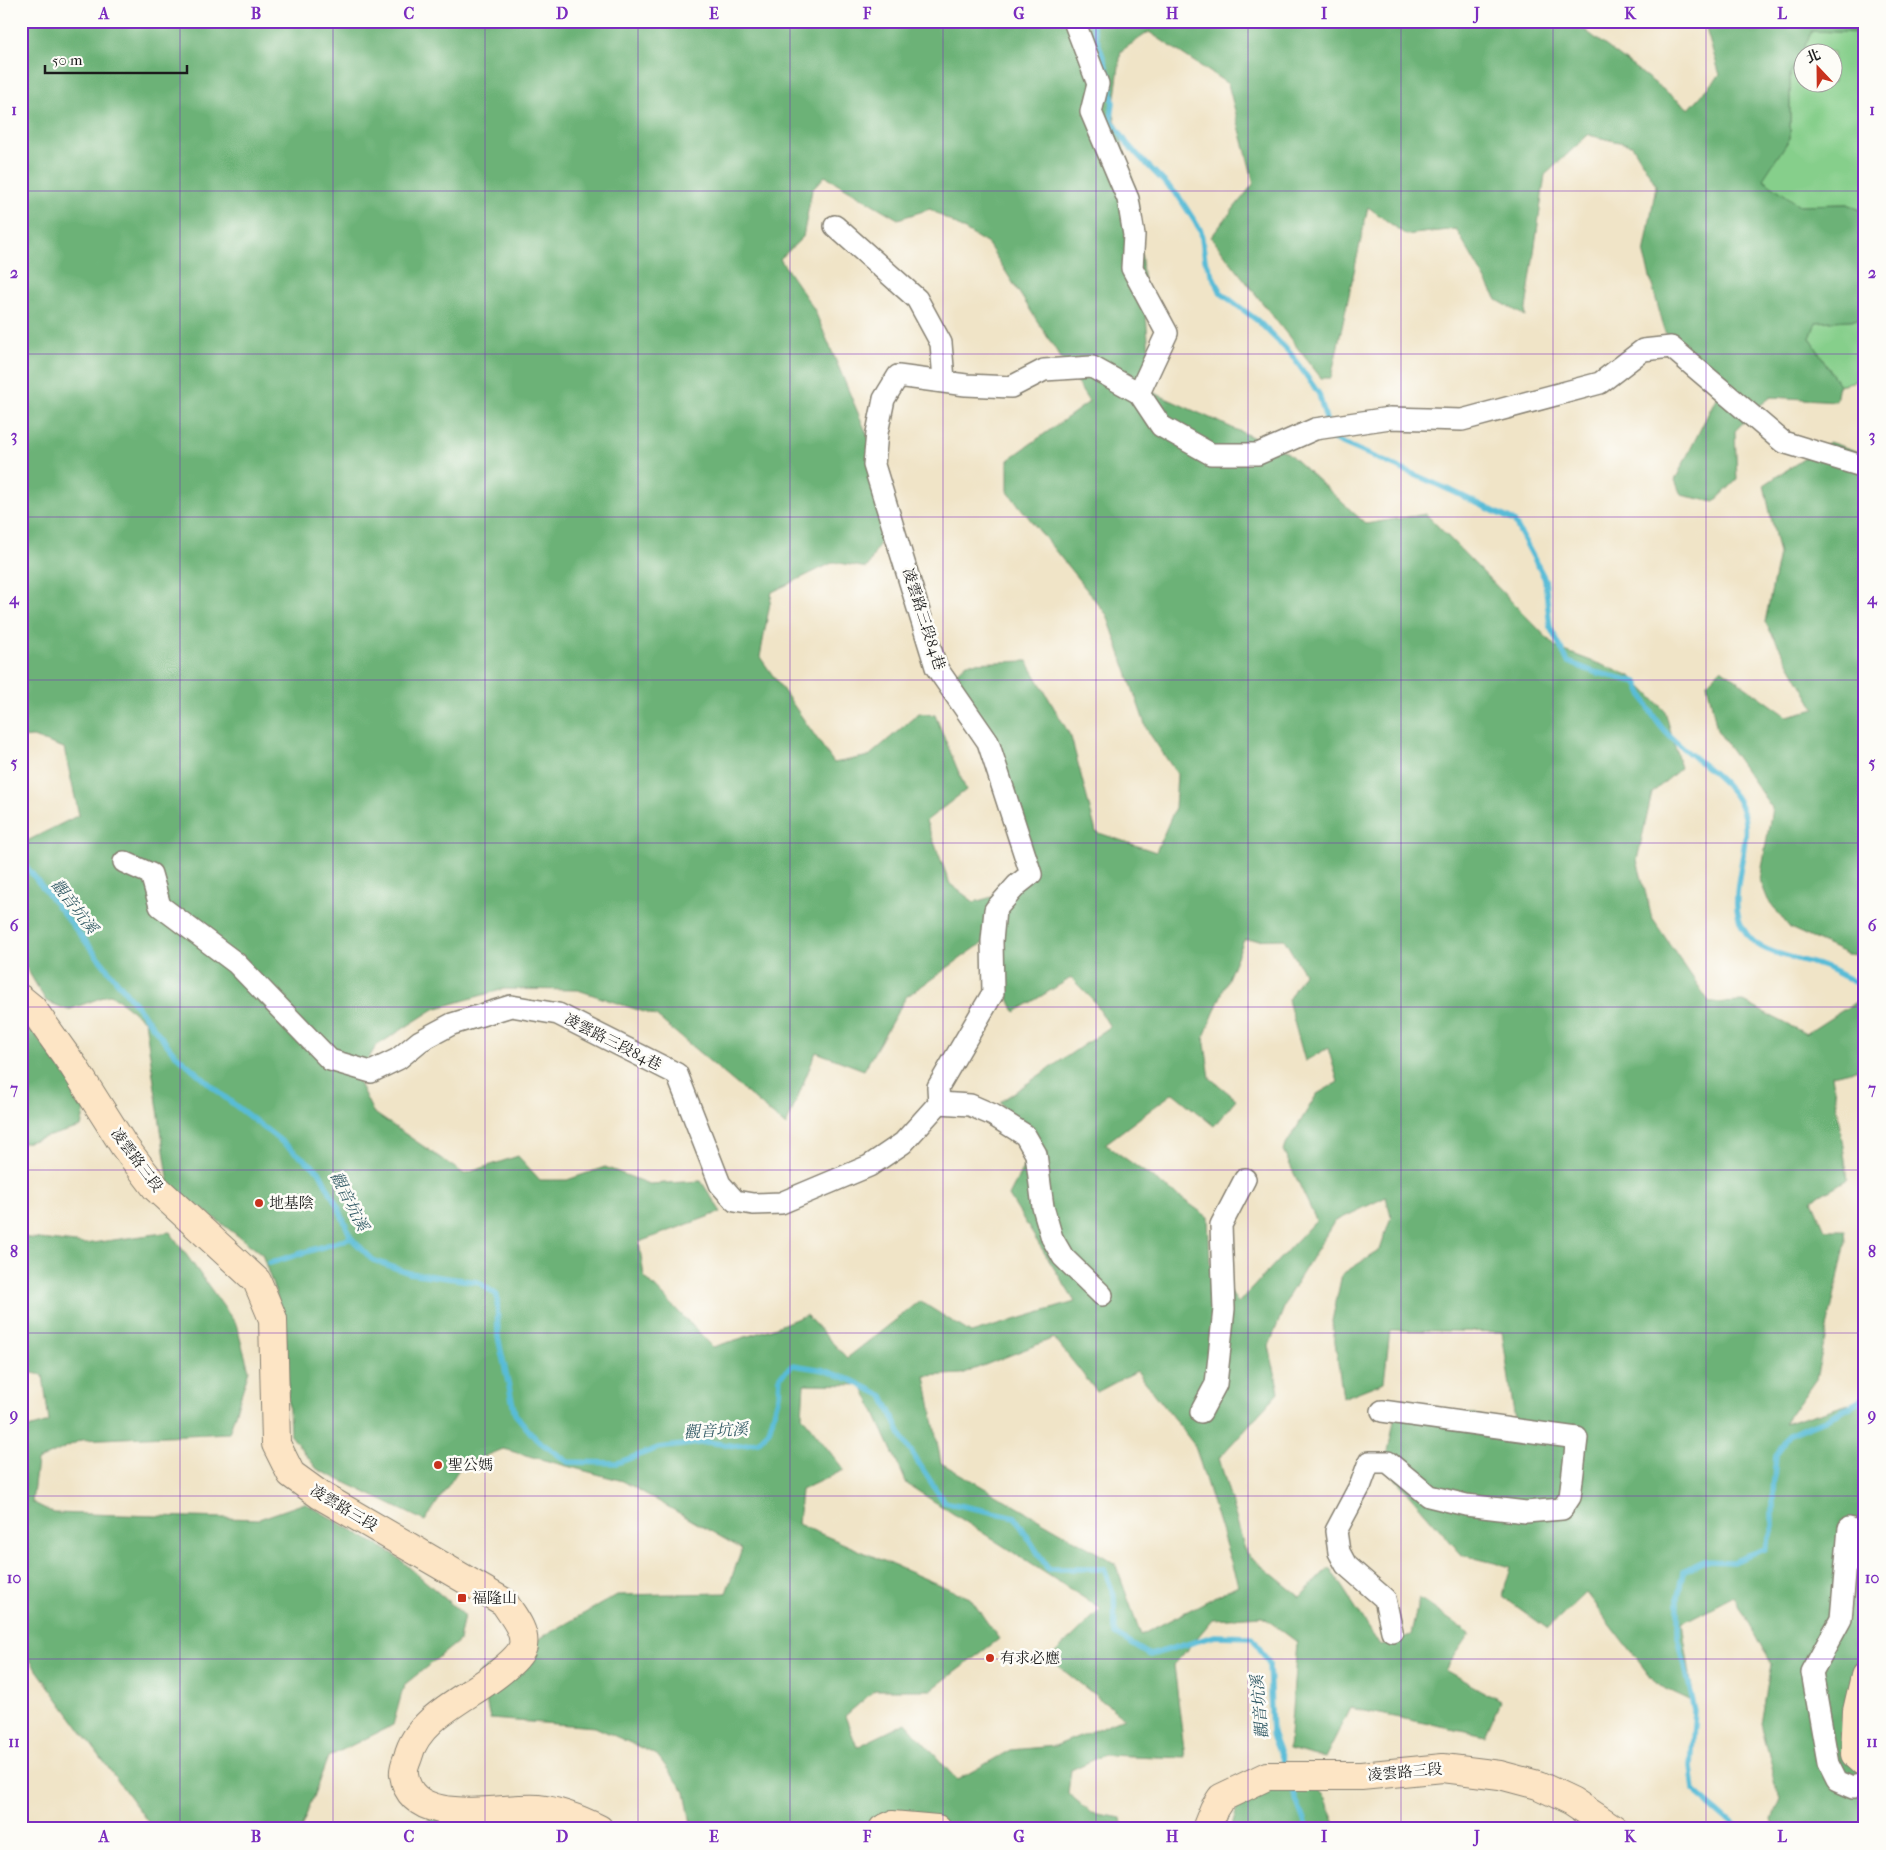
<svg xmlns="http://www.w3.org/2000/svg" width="1886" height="1850" viewBox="0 0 1886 1850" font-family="'IM FELL French Canon','Noto Serif TC',serif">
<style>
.green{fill:#86cf8b;stroke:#517654;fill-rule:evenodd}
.forest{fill:#6cb277;stroke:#44674a;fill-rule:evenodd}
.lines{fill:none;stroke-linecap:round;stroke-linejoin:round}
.stream{stroke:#59bcd7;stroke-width:5.5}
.street-casing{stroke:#868072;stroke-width:24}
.secondary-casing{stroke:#868072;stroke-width:30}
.street{stroke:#fff;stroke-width:21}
.secondary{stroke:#fde5c5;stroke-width:28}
.grid{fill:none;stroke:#7b2cbf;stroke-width:1;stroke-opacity:0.55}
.poi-dot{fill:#c8321e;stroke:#fdfcf7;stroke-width:2}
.labels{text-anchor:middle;stroke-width:5;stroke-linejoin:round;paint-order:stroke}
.street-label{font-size:15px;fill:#1c1c1c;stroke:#fdfcf7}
.poi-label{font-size:15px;fill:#1c1c1c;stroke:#fdfcf7;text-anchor:start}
.water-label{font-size:16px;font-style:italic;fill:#345c67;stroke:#fdfcf7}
.neatline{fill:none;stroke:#7b2cbf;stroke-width:2}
.grid-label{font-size:16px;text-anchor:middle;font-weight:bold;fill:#7b2cbf}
</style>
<rect width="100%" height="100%" fill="#fdfcf7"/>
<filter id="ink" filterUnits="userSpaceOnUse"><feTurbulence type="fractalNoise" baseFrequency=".02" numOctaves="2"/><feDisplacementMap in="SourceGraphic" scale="10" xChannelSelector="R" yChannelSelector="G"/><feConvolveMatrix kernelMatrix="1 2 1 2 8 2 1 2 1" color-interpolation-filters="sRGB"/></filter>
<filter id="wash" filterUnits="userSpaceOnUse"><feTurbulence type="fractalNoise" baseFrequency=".0096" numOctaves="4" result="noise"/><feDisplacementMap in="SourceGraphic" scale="20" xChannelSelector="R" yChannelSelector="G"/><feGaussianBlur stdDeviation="1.12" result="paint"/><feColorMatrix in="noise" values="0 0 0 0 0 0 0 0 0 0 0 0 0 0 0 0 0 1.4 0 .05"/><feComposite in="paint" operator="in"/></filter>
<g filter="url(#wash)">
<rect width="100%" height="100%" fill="#f0e4c7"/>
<g class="green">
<path d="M 1812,31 L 1865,33 L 1865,213 L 1848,204 L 1799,205 L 1762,180 L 1790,138 L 1790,74 ZM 1804,52 L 1834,52 L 1834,82 L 1804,82 Z"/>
<polygon points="1865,319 1865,379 1839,385 1810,338 1816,322"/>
</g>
<g class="forest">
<path d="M 21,21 L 1573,21 L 1689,109 L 1720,75 L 1706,29 L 1709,21 L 1865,21 L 1865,33 L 1812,31 L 1790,74 L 1790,138 L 1763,179 L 1799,205 L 1848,204 L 1865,213 L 1865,319 L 1816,322 L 1810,338 L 1839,385 L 1836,401 L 1771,397 L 1758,407 L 1735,431 L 1737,480 L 1714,502 L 1681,495 L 1675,480 L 1717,396 L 1665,332 L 1644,255 L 1656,185 L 1632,145 L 1588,135 L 1545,175 L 1525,316 L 1497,300 L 1456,229 L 1406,235 L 1368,207 L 1331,378 L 1321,378 L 1211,237 L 1254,183 L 1228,84 L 1149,32 L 1121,51 L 1113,112 L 1137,196 L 1152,392 L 1288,453 L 1366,524 L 1426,514 L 1557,648 L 1631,676 L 1665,711 L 1681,768 L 1652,793 L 1637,860 L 1652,918 L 1710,1003 L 1744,1002 L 1806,1034 L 1865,996 L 1865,1068 L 1832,1075 L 1848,1179 L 1812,1200 L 1825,1230 L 1845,1230 L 1846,1242 L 1816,1379 L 1784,1424 L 1865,1399 L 1865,1829 L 1831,1829 L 1808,1825 L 1809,1829 L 1775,1829 L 1772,1819 L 1780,1800 L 1761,1723 L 1771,1664 L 1734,1596 L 1682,1623 L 1694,1702 L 1656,1684 L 1586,1593 L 1548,1629 L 1502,1596 L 1511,1567 L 1462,1555 L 1385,1467 L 1397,1405 L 1515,1420 L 1502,1332 L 1390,1330 L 1384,1382 L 1343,1398 L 1332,1321 L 1342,1274 L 1380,1250 L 1391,1217 L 1386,1197 L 1334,1222 L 1289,1295 L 1269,1346 L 1279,1392 L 1219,1458 L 1246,1553 L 1300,1597 L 1329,1567 L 1380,1645 L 1411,1635 L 1419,1598 L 1470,1634 L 1445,1670 L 1500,1701 L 1485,1735 L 1350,1708 L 1325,1758 L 1289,1749 L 1297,1642 L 1262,1616 L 1213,1619 L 1174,1665 L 1185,1758 L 1104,1755 L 1071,1770 L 1068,1793 L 1091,1813 L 1122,1818 L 1124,1829 L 692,1829 L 685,1792 L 657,1755 L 595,1727 L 490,1719 L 480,1672 L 617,1595 L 726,1593 L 742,1549 L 623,1481 L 503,1449 L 461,1466 L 425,1521 L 317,1469 L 290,1434 L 285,1320 L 262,1254 L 169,1184 L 145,1021 L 111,994 L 68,1010 L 46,1001 L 21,959 L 21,844 L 79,815 L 64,748 L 33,737 L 21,738 ZM 825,176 L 898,219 L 930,209 L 988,244 L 1089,402 L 1008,460 L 1008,492 L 1107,615 L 1147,730 L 1177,774 L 1175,808 L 1156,852 L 1096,832 L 1071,737 L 1027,661 L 967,663 L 955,674 L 980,716 L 1020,866 L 1003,894 L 974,902 L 950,884 L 926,821 L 966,790 L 935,715 L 919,713 L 869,756 L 834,763 L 760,657 L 772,592 L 834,562 L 867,568 L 890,523 L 872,446 L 814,309 L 780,259 L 803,237 L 812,190 ZM 1284,939 L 1304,973 L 1288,1000 L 1305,1061 L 1328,1048 L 1338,1082 L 1317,1094 L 1283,1150 L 1316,1220 L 1238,1303 L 1210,1263 L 1208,1217 L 1105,1144 L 1173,1093 L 1214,1126 L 1236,1099 L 1210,1078 L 1204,1037 L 1244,940 ZM 984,942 L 1015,1012 L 1071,978 L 1094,1001 L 1110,1027 L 1000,1102 L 1032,1150 L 1009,1196 L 1075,1302 L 971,1333 L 920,1301 L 847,1358 L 806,1315 L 771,1329 L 713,1347 L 644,1276 L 639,1242 L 721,1212 L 701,1181 L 649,1184 L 605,1167 L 567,1180 L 540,1180 L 518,1156 L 464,1174 L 373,1112 L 357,1079 L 376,1046 L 434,1009 L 504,989 L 578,990 L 656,1016 L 786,1126 L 816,1052 L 864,1070 L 906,997 ZM 1054,1338 L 1097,1392 L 1137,1371 L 1195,1446 L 1238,1585 L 1141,1635 L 1115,1563 L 941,1463 L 925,1376 L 962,1374 ZM 804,1384 L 862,1385 L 907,1484 L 1101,1609 L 1049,1659 L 1124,1718 L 1055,1746 L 1010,1750 L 957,1780 L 906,1723 L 857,1747 L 845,1716 L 875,1690 L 931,1690 L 999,1639 L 970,1598 L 798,1524 L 801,1490 L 844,1470 L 802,1416 Z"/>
<polygon points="1829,442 1865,454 1865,956 1847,954 1790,928 1768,900 1760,880 1772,808 1717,730 1707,683 1721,669 1787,716 1815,709 1765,622 1779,554 1764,485"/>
<polygon points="21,1015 86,1104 81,1127 21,1144"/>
<polygon points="170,1232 236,1324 249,1370 229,1433 81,1440 37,1461 32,1502 54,1513 259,1519 305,1503 395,1555 464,1615 459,1641 404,1685 393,1725 328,1757 301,1829 134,1829 150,1825 26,1655 21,1655 21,1430 49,1422 43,1375 21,1371 21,1237 85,1244"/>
<polygon points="1285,1783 1312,1784 1325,1799 1337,1829 1231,1829 1240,1796"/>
<polygon points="440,1810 528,1829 419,1829"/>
</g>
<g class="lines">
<g class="stream">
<polyline points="1091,21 1109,75 1113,103 1111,119 1128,145 1179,197 1201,231 1205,260 1221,293 1258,321 1291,354 1319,394 1327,423"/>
<path d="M 1329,432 L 1331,438 L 1454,492 L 1514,521 L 1545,579 L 1550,627 L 1568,662 L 1594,672 L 1637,682 C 1644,699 1651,715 1663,729 C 1684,754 1716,769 1735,796 C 1767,839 1711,901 1753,941 C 1767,955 1808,960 1827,968 C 1840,973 1852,982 1865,987"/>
<polyline points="21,860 173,1052 222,1095 319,1171 339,1209 351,1238 373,1260 409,1273 478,1282 497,1295 498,1337 515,1414 536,1439 568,1462 617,1463 658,1448 708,1442 735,1446 758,1442 769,1431 779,1395 780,1376 793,1365 824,1370 851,1380 883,1396 903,1439 944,1502 1015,1517 1048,1569 1104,1569 1114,1595 1115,1634 1150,1655 1215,1636 1252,1637 1269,1663 1272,1734 1285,1767"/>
<polyline points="270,1263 351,1238"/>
<polyline points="1290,1783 1307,1829"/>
<polyline points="1739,1829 1694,1790 1691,1766 1695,1710 1678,1637 1678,1597 1683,1571 1704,1561 1732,1562 1765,1550 1773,1526 1773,1491 1776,1456 1788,1435 1825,1420 1865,1398"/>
</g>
</g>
</g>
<g filter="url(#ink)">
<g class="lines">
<defs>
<g id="street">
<polyline points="1074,21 1098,84 1091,112 1128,199 1134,235 1132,268 1167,333 1139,393 1161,426 1211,454 1258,454 1315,429 1390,418 1462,420 1600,383 1643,350 1671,347 1783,442 1865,467"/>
<polyline points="835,226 917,299 941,343 944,380"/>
<polyline points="124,862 151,874 160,906 236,963 330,1060 371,1072 398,1059 420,1041 452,1024 511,1006 558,1014 677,1074 720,1184 735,1201 753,1204 781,1203 869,1166 903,1143 939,1103 938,1087 993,993 992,941 995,910 1017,885 1031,874 988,742 936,667 874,465 877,433 884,399 898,376 966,385 1011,387 1044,370 1092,367 1139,393"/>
<polyline points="939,1103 970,1105 993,1115 1025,1135 1036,1154 1043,1207 1052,1238 1063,1257 1102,1295"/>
<polyline points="1382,1411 1577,1438 1570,1497 1562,1509 1526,1512 1466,1505 1429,1496 1388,1462 1369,1462 1361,1484 1336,1531 1339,1552 1346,1565 1385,1599 1392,1631"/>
<polyline points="1201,1412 1216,1384 1224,1309 1221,1225 1245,1179"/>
<polyline points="1849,1528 1841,1619 1812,1672 1828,1763 1837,1781 1853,1788 1865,1785"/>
</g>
<g id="secondary">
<path d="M 21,999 L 32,1008 L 74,1067 L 124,1146 L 156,1188 L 257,1281 L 273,1319 L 276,1444 L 291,1474 L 320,1495 L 504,1602 C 512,1615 526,1630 523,1646 C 521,1654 512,1662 506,1667 C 476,1695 418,1714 408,1757 C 406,1762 403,1769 404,1775 C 412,1830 501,1806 538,1809 C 559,1811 581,1820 599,1829"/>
<polyline points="1865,1676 1857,1711 1855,1754 1865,1763"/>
<polyline points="883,1829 892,1825 937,1829"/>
<polyline points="1206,1829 1214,1809 1221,1798 1267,1776 1361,1776 1443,1768 1500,1775 1538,1785 1572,1801 1614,1829"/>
</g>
</defs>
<use href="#street" class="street-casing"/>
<use href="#secondary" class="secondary-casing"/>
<use href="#street" class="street"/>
<use href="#secondary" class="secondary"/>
</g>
</g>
<path class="grid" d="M 180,21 L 180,1829M 333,21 L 333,1829M 485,21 L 485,1829M 638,21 L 638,1829M 790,21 L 790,1829M 943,21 L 943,1829M 1096,21 L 1096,1829M 1248,21 L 1248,1829M 1401,21 L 1401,1829M 1553,21 L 1553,1829M 1706,21 L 1706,1829M 21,191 L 1865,191M 21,354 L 1865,354M 21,517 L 1865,517M 21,680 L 1865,680M 21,843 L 1865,843M 21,1007 L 1865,1007M 21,1170 L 1865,1170M 21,1333 L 1865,1333M 21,1496 L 1865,1496M 21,1659 L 1865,1659"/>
<g class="poi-dot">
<circle cx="259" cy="1203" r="5"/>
<circle cx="438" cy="1465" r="5"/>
<rect x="457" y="1593" width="10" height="10" rx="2.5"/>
<circle cx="990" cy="1658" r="5"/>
</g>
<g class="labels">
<g class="street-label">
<text transform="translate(924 619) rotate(72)" y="5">凌雲路三段84巷</text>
<text transform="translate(613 1042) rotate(27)" y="5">凌雲路三段84巷</text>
<text transform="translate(137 1160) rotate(53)" y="5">凌雲路三段</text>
<text transform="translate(344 1508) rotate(31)" y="5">凌雲路三段</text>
<text transform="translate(1405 1772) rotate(-5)" y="5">凌雲路三段</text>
</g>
<g class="poi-label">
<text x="269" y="1208">地基陰</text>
<text x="448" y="1470">聖公媽</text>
<text x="472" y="1603">福隆山</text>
<text x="1000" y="1663">有求必應</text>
</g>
<g class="water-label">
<text transform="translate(75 906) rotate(52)" y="6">觀音坑溪</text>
<text transform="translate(350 1201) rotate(63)" y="6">觀音坑溪</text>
<text transform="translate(716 1430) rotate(-3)" y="6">觀音坑溪</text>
<text transform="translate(1259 1707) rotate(-95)" y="6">觀音坑溪</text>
</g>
</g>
<rect width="1886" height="1850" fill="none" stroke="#fdfcf7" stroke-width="55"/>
<g transform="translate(1818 68) rotate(338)"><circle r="24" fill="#fdfcf7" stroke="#a3a29f"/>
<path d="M0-4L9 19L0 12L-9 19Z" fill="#c8321e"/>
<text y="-8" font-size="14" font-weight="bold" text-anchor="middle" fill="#1c1c1c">北</text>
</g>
<path d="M45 65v8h142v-8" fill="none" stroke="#1c1c1c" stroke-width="2.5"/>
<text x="52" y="65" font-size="15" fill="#1c1c1c" stroke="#fdfcf7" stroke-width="4" paint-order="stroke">50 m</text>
<rect x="28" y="28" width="1830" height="1794" class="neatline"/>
<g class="grid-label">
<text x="104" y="19">A</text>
<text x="256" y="19">B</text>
<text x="409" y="19">C</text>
<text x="562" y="19">D</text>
<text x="714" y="19">E</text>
<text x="867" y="19">F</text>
<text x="1019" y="19">G</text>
<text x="1172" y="19">H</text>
<text x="1324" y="19">I</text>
<text x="1477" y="19">J</text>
<text x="1630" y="19">K</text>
<text x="1782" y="19">L</text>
<text x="14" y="115">1</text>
<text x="1872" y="115">1</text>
<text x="14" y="278">2</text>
<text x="1872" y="278">2</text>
<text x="14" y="441">3</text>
<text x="1872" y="441">3</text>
<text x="14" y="604">4</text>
<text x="1872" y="604">4</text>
<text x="14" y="768">5</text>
<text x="1872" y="768">5</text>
<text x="14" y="931">6</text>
<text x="1872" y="931">6</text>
<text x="14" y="1094">7</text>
<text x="1872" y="1094">7</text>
<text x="14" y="1257">8</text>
<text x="1872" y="1257">8</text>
<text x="14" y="1420">9</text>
<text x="1872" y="1420">9</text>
<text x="14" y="1583">10</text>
<text x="1872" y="1583">10</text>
<text x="14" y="1747">11</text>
<text x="1872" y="1747">11</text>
<text x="104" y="1842">A</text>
<text x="256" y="1842">B</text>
<text x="409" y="1842">C</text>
<text x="562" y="1842">D</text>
<text x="714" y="1842">E</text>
<text x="867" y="1842">F</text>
<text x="1019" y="1842">G</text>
<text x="1172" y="1842">H</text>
<text x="1324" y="1842">I</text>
<text x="1477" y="1842">J</text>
<text x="1630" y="1842">K</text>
<text x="1782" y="1842">L</text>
</g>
</svg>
